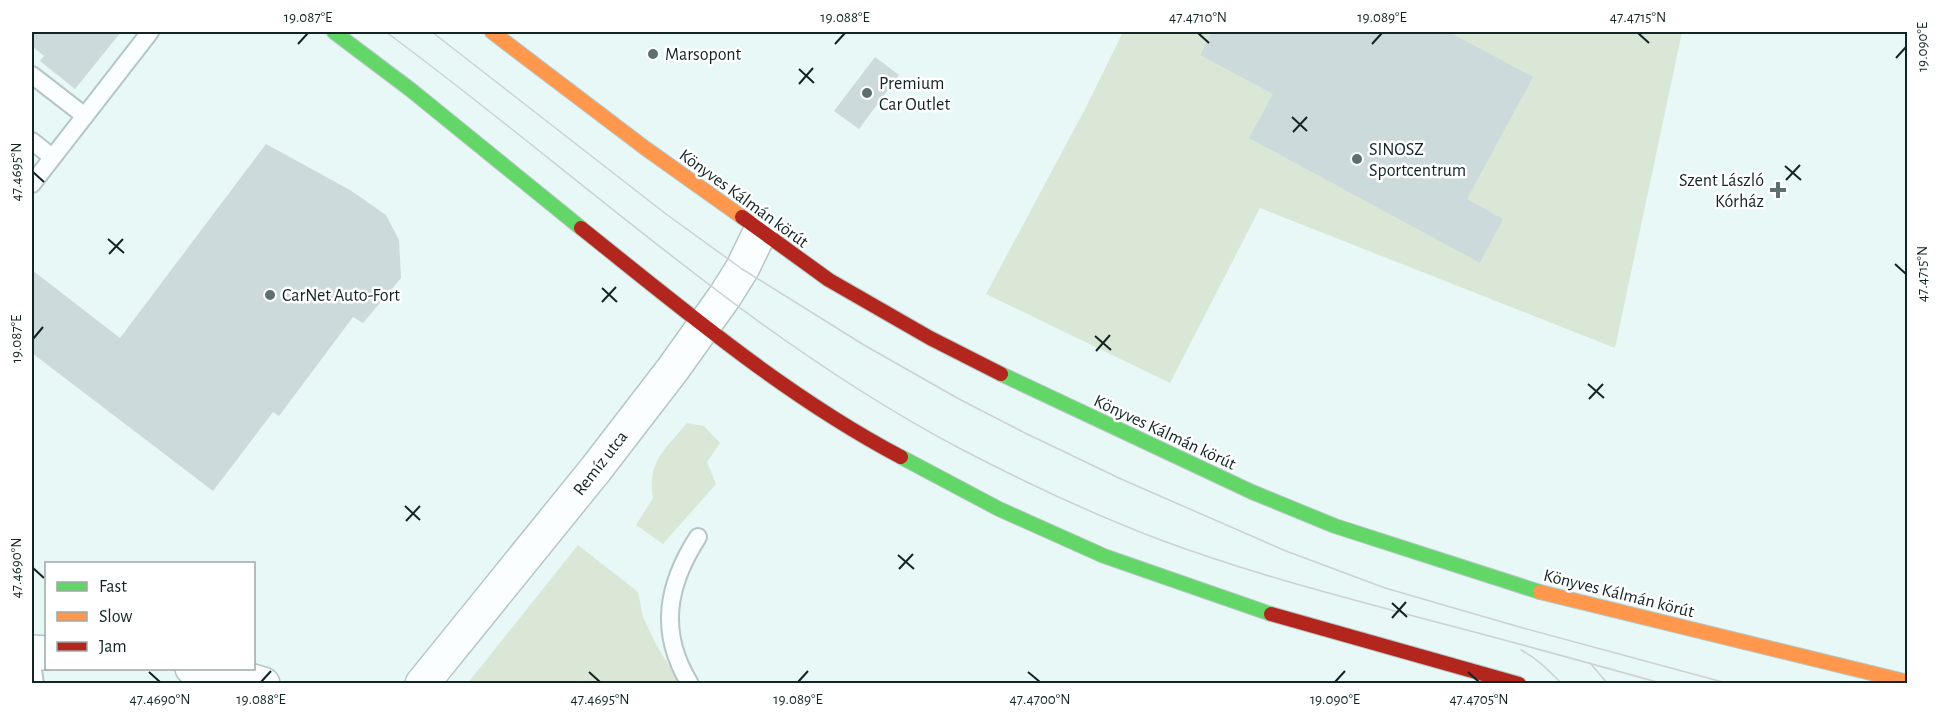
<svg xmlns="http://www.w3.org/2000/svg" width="1939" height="715" viewBox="0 0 1939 715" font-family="'Alegreya Sans',sans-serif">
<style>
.green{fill:#dae7d7}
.building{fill:#ccdadc}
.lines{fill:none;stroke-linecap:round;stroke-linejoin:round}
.lane-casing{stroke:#b6c6c4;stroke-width:20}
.street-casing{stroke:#b6c6c4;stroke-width:36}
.fast-casing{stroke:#b6c6c4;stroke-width:16}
.slow-casing{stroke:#b6c6c4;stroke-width:16}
.jam-casing{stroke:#b6c6c4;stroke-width:16}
.lane{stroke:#fbfefe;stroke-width:16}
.street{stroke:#fbfefe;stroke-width:33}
.fast{stroke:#63d668;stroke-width:14}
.slow{stroke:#ff974d;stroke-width:14}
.jam{stroke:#b3261e;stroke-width:14}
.tram{stroke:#cdd2d1;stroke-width:1.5}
.ticks{fill:none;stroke:#122524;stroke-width:2}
.poi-dot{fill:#5d6f6e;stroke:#fff;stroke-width:2}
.labels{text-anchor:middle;stroke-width:5;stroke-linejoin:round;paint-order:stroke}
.poi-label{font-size:18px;fill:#122524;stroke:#fff;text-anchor:start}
.street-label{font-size:18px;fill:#122524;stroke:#fff}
.neatline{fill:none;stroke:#122524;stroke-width:2}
.ticks-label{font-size:15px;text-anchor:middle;fill:#122524}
</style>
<rect width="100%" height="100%" fill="#e7f8f6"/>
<g class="green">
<polygon points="1123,32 1682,32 1615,348 1260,208 1170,383 986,294 1084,111"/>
<path d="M 687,423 L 704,426 L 720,443 L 707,462 L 716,484 L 663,544 L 636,525 L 653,498 C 647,461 665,450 687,423 Z"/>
<polygon points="578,545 638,592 643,617 657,646 671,669 685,683 467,684"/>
</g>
<g class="building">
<polygon points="32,32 121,32 75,89 40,61 44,56 32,46"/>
<polygon points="1212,32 1449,32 1533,77 1467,199 1503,219 1480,263 1249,138 1273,94 1200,55"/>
<polygon points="875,57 899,75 859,129 834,111"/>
<polygon points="266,144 350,190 386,215 399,240 401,278 363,323 353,317 279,416 273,412 213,491 32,353 32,270 120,338"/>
</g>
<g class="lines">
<defs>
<g id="lane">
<polyline points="32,75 85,116"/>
<polyline points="32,141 52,157"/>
<polyline points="32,184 150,32"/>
<polyline points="32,662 35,684"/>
<path d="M 690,684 C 658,632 667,585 698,537"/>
</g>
<g id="street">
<polyline points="32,652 46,653"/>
<polyline points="192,668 226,673 263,684"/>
<polyline points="422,684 596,469 673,369 725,296 742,269 760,232"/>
</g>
<g id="fast">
<polyline points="334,32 411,90 581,228"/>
<polyline points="1001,374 1252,492 1335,526 1540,592"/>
<polyline points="901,457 999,509 1104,556 1271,614"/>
</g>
<g id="slow">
<polyline points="492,32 645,148 742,217"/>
<polyline points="1540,592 1908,682"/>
</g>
<g id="jam">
<polyline points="742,217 829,280 930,338 1001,374"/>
<path d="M 581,228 C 684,310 784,395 901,457"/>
<polyline points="1271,614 1519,684"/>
</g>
</defs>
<use href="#lane" class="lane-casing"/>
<use href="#street" class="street-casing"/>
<use href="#fast" class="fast-casing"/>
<use href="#slow" class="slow-casing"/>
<use href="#jam" class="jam-casing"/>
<use href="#lane" class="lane"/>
<use href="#street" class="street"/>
<use href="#fast" class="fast"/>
<use href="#slow" class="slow"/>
<use href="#jam" class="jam"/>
<g class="tram">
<path d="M 386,32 C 576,172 749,337 959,448 C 1024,482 1090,513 1158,539 C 1257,576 1358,601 1459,628 C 1528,646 1596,665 1664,684"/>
<polyline points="432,32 666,214 742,269 864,345 959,399 1023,432 1121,479 1286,551 1385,588 1523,628 1730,684"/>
<path d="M 1521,650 C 1537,658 1549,671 1562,684"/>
<polyline points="1590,663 1608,684"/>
</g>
</g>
<path class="ticks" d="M 1198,33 L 1209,43M 1638,33 L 1649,43M 298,44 L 308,33M 835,44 L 845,33M 1372,44 L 1382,33M 1896,58 L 1906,47M 799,69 L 814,83M 799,84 L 813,68M 1292,117 L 1307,131M 1293,132 L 1307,117M 1785,166 L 1801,180M 33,172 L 44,182M 1786,180 L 1800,165M 108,239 L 124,253M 109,254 L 123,239M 1895,264 L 1906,274M 602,288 L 617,302M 602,302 L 616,287M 1095,336 L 1111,350M 33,339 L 43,327M 1096,351 L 1110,335M 1588,384 L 1604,398M 1589,399 L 1603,384M 405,506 L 420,520M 406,521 L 420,506M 898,555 L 914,569M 33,568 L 44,578M 899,569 L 913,554M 1392,603 L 1407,617M 1392,618 L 1406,602M 149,672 L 160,682M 589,672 L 600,682M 1028,672 L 1040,682M 1468,672 L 1479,682M 261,682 L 271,671M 798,682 L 808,671M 1335,682 L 1345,671"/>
<g class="poi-dot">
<circle cx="653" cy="54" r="6"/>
<circle cx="867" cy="93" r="6"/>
<circle cx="1357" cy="159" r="6"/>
<path d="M1775 181h6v6h6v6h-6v6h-6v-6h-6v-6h6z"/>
<circle cx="270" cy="295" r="6"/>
</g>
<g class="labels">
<g class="poi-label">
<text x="665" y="60">Marsopont</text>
<text x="879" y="89">Premium<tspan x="879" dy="21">Car Outlet</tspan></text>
<text x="1369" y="155">SINOSZ<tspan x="1369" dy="21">Sportcentrum</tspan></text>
<text x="1764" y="186" text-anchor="end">Szent László<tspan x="1764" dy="21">Kórház</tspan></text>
<text x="282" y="301">CarNet Auto-Fort</text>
</g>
<g class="street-label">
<text transform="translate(744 198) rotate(36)" y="6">Könyves Kálmán körút</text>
<text transform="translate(1165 432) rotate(25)" y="6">Könyves Kálmán körút</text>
<text transform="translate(600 463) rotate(-52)" y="6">Remíz utca</text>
<text transform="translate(1619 593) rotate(14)" y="6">Könyves Kálmán körút</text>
</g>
</g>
<rect width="1939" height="715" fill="none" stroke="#ffffff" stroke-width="66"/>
<rect x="45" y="562" width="210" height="108" fill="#ffffff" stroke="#a0a8a7" stroke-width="1.5"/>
<rect x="57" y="582" width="30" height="9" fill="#63d668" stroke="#a0a8a7" stroke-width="1.5"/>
<text x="99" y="592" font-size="18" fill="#122524">Fast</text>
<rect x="57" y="612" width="30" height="9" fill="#ff974d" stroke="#a0a8a7" stroke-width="1.5"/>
<text x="99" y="622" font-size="18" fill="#122524">Slow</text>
<rect x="57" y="642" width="30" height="9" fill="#b3261e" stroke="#a0a8a7" stroke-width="1.5"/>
<text x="99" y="652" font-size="18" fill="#122524">Jam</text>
<rect x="33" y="33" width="1873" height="649" class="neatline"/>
<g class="ticks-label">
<text x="308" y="22">19.087°E</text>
<text x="845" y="22">19.088°E</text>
<text x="1198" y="22">47.4710°N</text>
<text x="1382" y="22">19.089°E</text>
<text x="1638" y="22">47.4715°N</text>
<text transform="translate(1922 47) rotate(-90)" y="5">19.090°E</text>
<text transform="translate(16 172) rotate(-90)" y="5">47.4695°N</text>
<text transform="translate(1922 274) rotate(-90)" y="5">47.4715°N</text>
<text transform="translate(16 339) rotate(-90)" y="5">19.087°E</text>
<text transform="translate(16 568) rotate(-90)" y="5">47.4690°N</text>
<text x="160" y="704">47.4690°N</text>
<text x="261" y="704">19.088°E</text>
<text x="600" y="704">47.4695°N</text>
<text x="798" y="704">19.089°E</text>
<text x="1040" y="704">47.4700°N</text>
<text x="1335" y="704">19.090°E</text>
<text x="1479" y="704">47.4705°N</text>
</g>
</svg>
